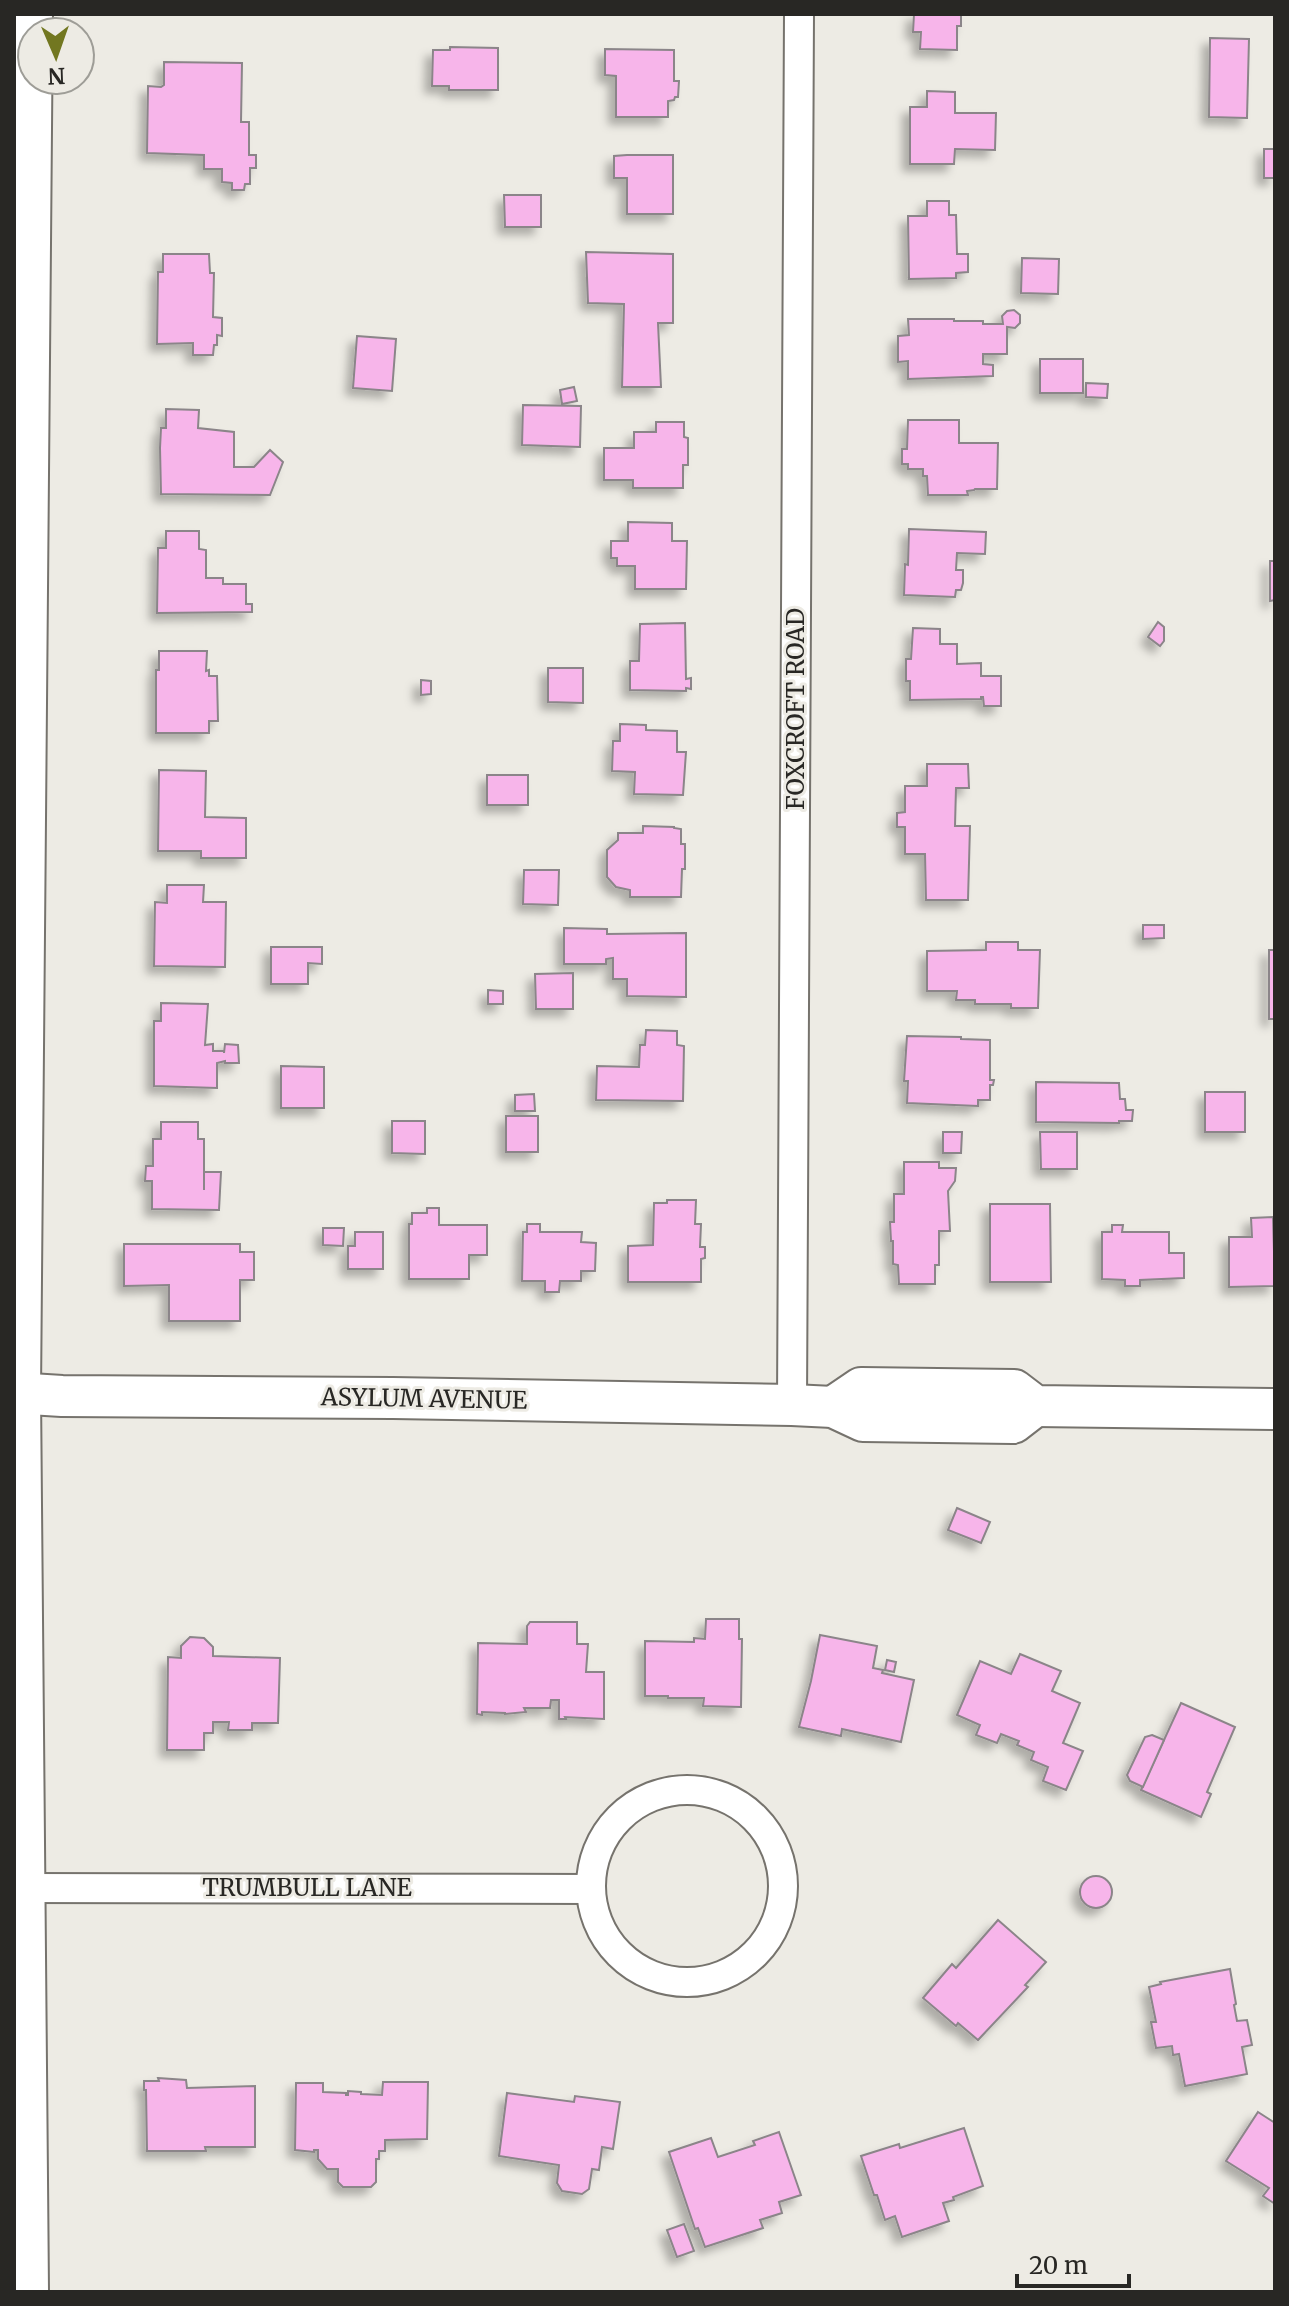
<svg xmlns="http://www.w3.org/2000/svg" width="1289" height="2306" viewBox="0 0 1289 2306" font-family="Merriweather,serif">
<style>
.building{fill:#f7b5ea;stroke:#8b8589;stroke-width:2;filter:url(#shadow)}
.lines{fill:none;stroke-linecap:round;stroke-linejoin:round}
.street-casing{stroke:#76736d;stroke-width:32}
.secondary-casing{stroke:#76736d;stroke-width:44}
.street{stroke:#fff;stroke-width:28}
.secondary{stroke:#fff;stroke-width:40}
.labels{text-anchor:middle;stroke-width:6;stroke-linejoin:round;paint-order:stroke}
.street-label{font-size:24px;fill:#282724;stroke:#edebe4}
</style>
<defs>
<filter id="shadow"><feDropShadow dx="-7" dy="7" stdDeviation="4" flood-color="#0004"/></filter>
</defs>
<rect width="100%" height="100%" fill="#edebe4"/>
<g class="building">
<polygon points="914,14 961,14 961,26 957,26 957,50 920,49 921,32 913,32"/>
<polygon points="1210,38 1249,39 1247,118 1209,117"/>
<polygon points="450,47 498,48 498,90 449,90 449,86 432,86 433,50 450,50"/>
<polygon points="605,49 674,50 674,81 679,81 678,97 675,97 674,100 668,101 668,117 616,117 616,76 605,75"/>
<polygon points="164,62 242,63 241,122 249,122 249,155 256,155 256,168 250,168 250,184 245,184 244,190 232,190 232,183 222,182 222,169 204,169 204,155 147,153 148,86 161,87 164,85"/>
<polygon points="927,91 955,92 955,113 996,113 995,150 955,149 954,164 910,164 910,107 927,107"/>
<rect x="1264" y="149" width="11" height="29"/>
<polygon points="627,155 673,155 673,214 627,214 627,178 614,178 614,156"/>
<polygon points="504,195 541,195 541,227 505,227"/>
<polygon points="927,201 949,201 949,215 956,215 957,254 968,254 968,272 956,273 956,278 909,279 908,216 927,216"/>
<polygon points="586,252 673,254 673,323 658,323 661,387 622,387 624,304 588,303"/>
<polygon points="163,254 209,254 210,273 214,273 213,317 222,318 222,336 217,335 217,345 214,345 213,355 193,355 193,343 157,344 158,272 163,272"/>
<polygon points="1022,258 1059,259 1058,294 1021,293"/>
<polygon points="1014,310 1020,315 1020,323 1015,328 1007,327 1007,354 983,354 983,364 993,365 993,376 908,379 908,361 898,362 898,336 909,335 908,319 954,319 954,321 983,321 983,324 1003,324 1002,316 1007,311"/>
<polygon points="357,336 396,339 392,391 353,388"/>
<rect x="1040" y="359" width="43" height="34"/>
<polygon points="1086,383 1108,384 1107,398 1086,397"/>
<polygon points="574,387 577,401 562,404 560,390"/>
<polygon points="523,405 581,406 580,447 522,445"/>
<polygon points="166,409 199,410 198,428 234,432 234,467 254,467 270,450 283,462 270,495 161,494 160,448 161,428 166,428"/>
<polygon points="908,420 959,420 959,443 998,443 997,489 975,489 974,490 967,491 968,495 928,495 927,476 923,476 923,469 908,469 908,464 902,464 902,449 907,449"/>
<polygon points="656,422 684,422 684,437 688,438 688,465 683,465 683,488 633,488 633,480 604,480 604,448 634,448 634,432 656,432"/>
<polygon points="628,522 672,523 672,541 687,541 686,589 635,589 635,566 617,566 617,558 611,558 611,541 628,541"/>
<polygon points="909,529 986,532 985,554 957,553 956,570 963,570 963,583 961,590 956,590 955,597 904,595 905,564 908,565"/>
<polygon points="166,531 199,531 199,549 206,550 206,578 223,578 223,584 246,584 246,604 252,604 252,612 157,613 158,548 166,548"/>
<polygon points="1270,561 1275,561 1275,600 1270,601"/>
<polygon points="1158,622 1164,627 1164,641 1160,646 1148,637"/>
<polygon points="685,623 686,679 691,678 691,689 686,688 686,691 630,690 630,661 639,661 640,624"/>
<polygon points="913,628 940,629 940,644 957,644 957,664 981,663 981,676 1001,676 1001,706 984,706 983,697 981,697 981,699 910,700 910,681 906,681 906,659 911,659"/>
<polygon points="159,651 207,651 206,671 209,670 209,676 217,676 218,721 209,721 209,733 156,733 156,670 159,670"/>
<polygon points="548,668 583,668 583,703 548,702"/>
<polygon points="421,680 431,681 431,694 421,695"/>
<polygon points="620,724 646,725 646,730 677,731 677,752 686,752 683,795 634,794 635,772 612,771 613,741 620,741"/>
<polygon points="927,764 968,764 969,788 956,788 955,826 970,826 968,900 926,900 925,854 905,854 905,827 897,827 897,813 905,812 905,786 927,786"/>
<polygon points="159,770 206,771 205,817 246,818 246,858 201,858 201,851 158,851"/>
<rect x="487" y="775" width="41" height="30"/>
<polygon points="643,826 674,827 674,828 681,829 681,844 685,844 685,869 682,869 681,897 630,897 630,890 616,887 607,877 607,850 618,840 618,833 643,833"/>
<polygon points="524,870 559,870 558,905 523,904"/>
<polygon points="167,885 204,885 203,902 226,902 225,967 154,966 155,902 167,903"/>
<polygon points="1143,925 1164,925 1164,938 1143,939"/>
<polygon points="564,928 607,929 607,934 686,933 686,997 627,996 627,979 613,979 613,958 606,959 606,964 564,964"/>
<polygon points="986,942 1018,942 1018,950 1040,950 1038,1008 1011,1008 1011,1004 975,1004 975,1000 956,1000 957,991 927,991 927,951 986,950"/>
<polygon points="271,947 322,947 322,964 308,963 308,984 271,984"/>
<rect x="1269" y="950" width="6" height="69"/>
<polygon points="573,973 573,1009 536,1009 535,974"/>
<polygon points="488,990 503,991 503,1004 488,1004"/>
<polygon points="161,1003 208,1004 205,1045 213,1044 213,1051 224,1051 224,1053 225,1044 238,1045 239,1063 225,1063 225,1061 217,1063 217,1088 154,1086 154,1021 161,1021"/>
<polygon points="646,1030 677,1031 677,1045 684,1046 683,1101 596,1100 597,1066 639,1067 640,1045 645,1045"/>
<polygon points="907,1036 961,1037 961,1039 990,1040 990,1080 994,1080 993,1085 990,1085 990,1100 978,1100 978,1106 907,1103 908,1081 904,1081"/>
<polygon points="281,1066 324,1067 324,1108 281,1108"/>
<polygon points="1036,1082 1119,1083 1120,1099 1125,1099 1126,1110 1133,1110 1132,1121 1119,1121 1119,1123 1036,1122"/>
<rect x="1205" y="1092" width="40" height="40"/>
<polygon points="534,1094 535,1111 515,1111 515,1095"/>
<rect x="506" y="1116" width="32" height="36"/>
<polygon points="392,1121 425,1121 425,1154 392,1153"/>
<polygon points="161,1122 198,1122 198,1139 204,1139 204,1190 204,1172 221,1172 219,1210 152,1209 152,1181 145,1181 146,1166 153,1166 153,1139 161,1139"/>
<polygon points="943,1132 962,1132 961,1153 943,1153"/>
<polygon points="1040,1132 1077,1132 1077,1169 1041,1169"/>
<polygon points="904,1162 939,1162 939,1168 956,1168 955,1181 948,1191 950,1231 939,1231 939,1265 935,1265 935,1284 899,1284 898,1265 893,1264 893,1241 891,1241 890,1222 894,1222 894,1194 904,1194"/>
<polygon points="667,1200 696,1200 695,1224 701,1224 700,1247 705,1247 705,1258 701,1259 701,1282 628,1282 628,1246 653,1245 654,1203 667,1203"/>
<polygon points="990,1204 1050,1204 1051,1282 990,1282"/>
<polygon points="427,1208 439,1208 439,1225 487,1225 487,1255 469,1255 469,1279 409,1279 409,1224 412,1224 412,1213 427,1213"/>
<polygon points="1273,1217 1275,1286 1229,1287 1229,1237 1252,1237 1251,1218"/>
<polygon points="527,1224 540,1224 540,1232 582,1232 581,1242 596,1243 595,1271 581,1271 581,1281 560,1281 559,1292 545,1292 545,1281 522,1281 523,1232 527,1232"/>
<polygon points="1112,1225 1123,1225 1122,1232 1169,1232 1169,1253 1184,1253 1184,1278 1140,1280 1140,1286 1125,1286 1125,1280 1102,1279 1102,1232 1112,1232"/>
<polygon points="323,1228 344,1228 343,1246 323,1245"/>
<polygon points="355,1232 383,1232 383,1269 348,1269 348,1246 355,1246"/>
<polygon points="124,1244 240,1244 240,1252 254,1252 254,1280 240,1280 240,1321 169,1321 169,1285 124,1286"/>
<polygon points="957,1508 990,1522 981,1543 948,1530"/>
<polygon points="706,1619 739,1619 739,1639 742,1639 741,1707 703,1706 704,1698 668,1698 668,1696 645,1696 645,1641 694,1642 694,1638 705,1639"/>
<polygon points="530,1622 577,1622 577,1644 588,1644 586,1672 604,1672 604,1719 565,1717 566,1719 559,1719 559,1700 551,1700 550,1708 524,1708 526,1712 505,1714 505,1713 482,1712 482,1715 477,1714 478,1643 527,1644 527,1626"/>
<polygon points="820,1635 877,1646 873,1668 883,1670 882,1673 914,1680 901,1742 842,1729 841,1736 799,1727 811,1681"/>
<polygon points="190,1637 204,1638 213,1647 213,1656 280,1658 278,1723 252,1723 252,1730 228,1730 229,1722 213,1722 213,1733 204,1733 204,1750 167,1750 168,1657 181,1658 181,1646"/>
<polygon points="1020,1654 1061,1671 1052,1691 1080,1703 1063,1743 1083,1751 1066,1790 1043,1781 1048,1767 1031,1760 1034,1752 1017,1745 1019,1741 1001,1734 997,1743 976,1735 980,1725 957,1715 980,1661 1011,1674"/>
<polygon points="887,1660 896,1662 894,1672 885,1670"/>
<polygon points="1181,1703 1235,1727 1207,1792 1211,1794 1201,1817 1141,1790"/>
<polygon points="1152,1735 1164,1740 1143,1787 1130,1781 1127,1775 1145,1737"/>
<circle cx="1096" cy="1892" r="16"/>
<polygon points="998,1920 1046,1962 1025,1985 1028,1987 978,2040 958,2023 956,2026 923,1998 952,1964 956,1968"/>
<polygon points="1230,1969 1236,2004 1234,2005 1237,2021 1247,2020 1252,2045 1242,2047 1247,2074 1185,2086 1179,2054 1173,2055 1172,2046 1156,2048 1151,2022 1156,2022 1149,1987 1161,1984 1160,1982"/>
<polygon points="158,2078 186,2080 187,2088 255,2086 255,2147 205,2147 206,2151 147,2151 146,2090 144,2090 144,2081 159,2081"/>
<polygon points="383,2082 428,2082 427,2139 385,2140 385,2151 379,2151 379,2159 376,2159 376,2182 371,2187 343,2187 338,2182 338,2169 327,2169 318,2159 318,2150 314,2150 314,2152 295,2150 296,2083 323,2083 323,2092 346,2093 346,2095 348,2095 348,2091 361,2092 361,2094 382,2095"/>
<polygon points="507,2093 574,2102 575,2096 620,2102 613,2149 602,2147 599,2170 592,2169 589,2189 582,2194 562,2191 557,2183 559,2165 499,2156"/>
<polygon points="1258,2112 1275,2123 1275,2204 1263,2196 1269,2188 1226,2161"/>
<polygon points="964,2128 983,2186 953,2197 954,2200 943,2203 949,2221 902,2237 895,2216 885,2220 877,2195 874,2195 861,2156 899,2144 900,2148"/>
<polygon points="779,2132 801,2195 779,2202 782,2213 760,2220 763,2228 705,2247 698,2228 695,2229 669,2152 711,2138 718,2157 755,2145 753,2141"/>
<polygon points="684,2224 694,2251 677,2257 667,2230"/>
</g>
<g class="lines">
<defs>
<g id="street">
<polyline points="792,1405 799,14"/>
<circle cx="687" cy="1886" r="96"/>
<polyline points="25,1888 590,1889"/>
</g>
<g id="secondary">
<polyline points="14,1393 62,1396 393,1398 792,1405 833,1407 863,1421 1013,1423 1035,1406"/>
<polyline points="833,1407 861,1388 1014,1390 1035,1406 1275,1409"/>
<polyline points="28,2292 20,1393 32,14"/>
</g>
</defs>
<use href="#street" class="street-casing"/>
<use href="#secondary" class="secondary-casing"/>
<use href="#street" class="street"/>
<use href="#secondary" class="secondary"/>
</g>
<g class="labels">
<g class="street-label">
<text transform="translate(796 709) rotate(-90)" y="8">FOXCROFT ROAD</text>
<text transform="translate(424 1399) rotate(1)" y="8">ASYLUM AVENUE</text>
<text x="307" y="1896">TRUMBULL LANE</text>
</g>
</g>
<rect width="1289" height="2306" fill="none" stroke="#282724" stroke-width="32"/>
<g transform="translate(56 56) rotate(178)"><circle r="38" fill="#edebe4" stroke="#9e9d97" stroke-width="2"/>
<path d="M0-6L14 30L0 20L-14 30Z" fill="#727720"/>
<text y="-12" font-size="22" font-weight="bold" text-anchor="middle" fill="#282724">N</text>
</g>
<path d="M1017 2274v12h112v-12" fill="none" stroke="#282724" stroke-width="4"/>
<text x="1029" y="2274" font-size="24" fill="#282724" stroke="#edebe4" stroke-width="6" paint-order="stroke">20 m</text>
</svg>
